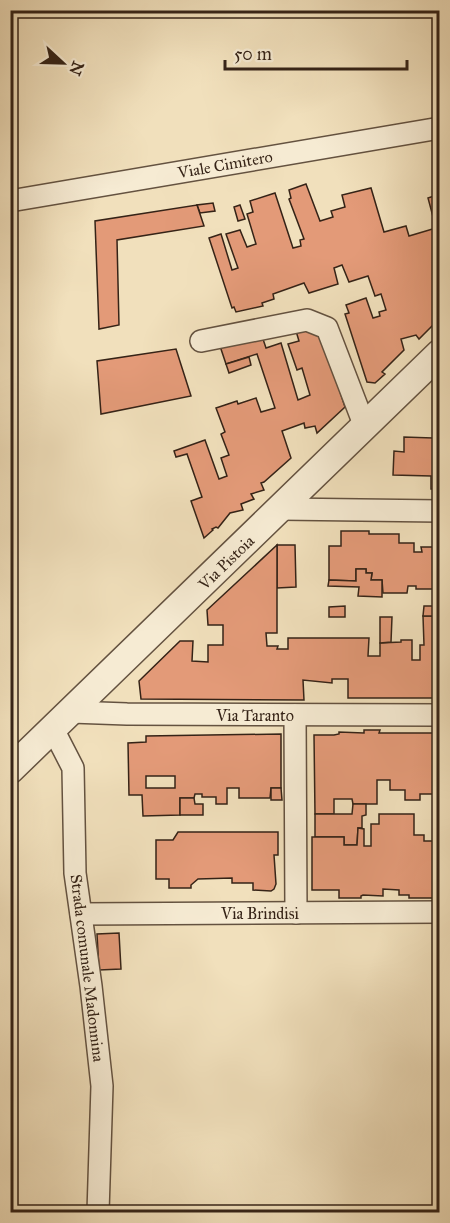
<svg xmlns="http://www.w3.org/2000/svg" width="450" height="1223" viewBox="0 0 450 1223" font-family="'IM FELL Great Primer',serif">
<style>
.building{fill:#e39a78;stroke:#352317;stroke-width:1.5;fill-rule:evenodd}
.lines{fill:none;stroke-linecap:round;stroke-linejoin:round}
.minor-casing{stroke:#645240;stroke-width:24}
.tertiary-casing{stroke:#645240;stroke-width:30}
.minor{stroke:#f6ebd3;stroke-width:21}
.tertiary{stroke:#f6ebd3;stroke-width:27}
.labels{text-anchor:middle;stroke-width:4.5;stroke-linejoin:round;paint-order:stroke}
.street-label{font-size:16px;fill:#352317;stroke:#f6ebd3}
</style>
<rect width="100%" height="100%" fill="#f1e0bc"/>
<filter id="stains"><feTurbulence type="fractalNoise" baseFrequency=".00333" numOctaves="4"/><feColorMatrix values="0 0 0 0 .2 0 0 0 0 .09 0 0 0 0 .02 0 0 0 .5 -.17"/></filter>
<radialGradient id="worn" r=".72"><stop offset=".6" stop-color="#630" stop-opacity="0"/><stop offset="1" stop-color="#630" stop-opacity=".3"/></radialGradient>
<g class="building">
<polygon points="306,184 320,221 333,217 331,211 345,207 342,195 371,188 384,232 406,226 409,236 436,228 428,198 437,195 440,205 440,318 419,339 416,335 401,339 404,350 382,372 385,374 375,383 367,382 345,314 349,313 346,305 366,298 373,318 380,316 379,312 386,310 381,294 375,296 368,276 349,282 342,265 334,268 338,284 309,293 304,283 273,294 274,299 262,303 263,306 236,312 234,307 232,308 209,238 221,234 232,270 238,268 226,234 240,230 247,247 256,244 247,214 253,212 250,201 275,193 293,248 301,246 300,240 304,239 289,199 291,198 289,190"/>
<polygon points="213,203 215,211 200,213 197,205"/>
<polygon points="197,205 204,226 117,240 119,325 99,329 95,221"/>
<polygon points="240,205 245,219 238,221 234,207"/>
<polygon points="319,327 345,407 317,433 315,426 305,428 304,423 282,431 291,458 264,482 261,483 264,490 251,494 254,499 241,504 243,510 230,513 218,528 216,527 212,529 213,530 204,538 191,501 202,497 187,454 176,457 174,451 205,440 219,479 227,476 221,458 229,455 221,434 225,432 216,408 237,401 238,404 256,398 261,412 275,408 257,354 226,364 219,343 262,336 266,348 281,343 298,400 310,395 302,368 297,370 288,344 299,341 296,331"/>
<polygon points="176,349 191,396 101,414 97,361"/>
<polygon points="249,357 251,365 229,373 226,364"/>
<polygon points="434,408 440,408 440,489 431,489 431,476 393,475 394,451 404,452 404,437 433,438"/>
<polygon points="341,531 369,531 369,534 399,534 399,543 414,543 414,552 422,552 421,547 437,547 437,539 440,539 440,597 437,597 437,589 416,589 416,586 408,586 407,593 383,593 382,580 371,580 372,573 366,573 366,569 356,569 356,581 329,580 329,546 341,546"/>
<polygon points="277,545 295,545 296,587 277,588"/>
<polygon points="277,545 277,633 266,633 267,646 278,646 277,649 288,649 288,638 369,638 368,656 380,656 380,643 401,642 401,640 412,640 412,660 420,660 420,645 424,645 423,616 440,616 440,698 348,698 348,679 332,679 332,683 303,680 304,700 141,699 139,681 180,641 193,641 192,661 208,662 208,645 223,645 223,625 208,625 207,610"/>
<polygon points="356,569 366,569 366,573 372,573 371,580 382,580 382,597 358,596 359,587 328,586 329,580 356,581"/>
<polygon points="345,606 345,617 329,617 329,607"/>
<polygon points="424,606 438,606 438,616 423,616"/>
<polygon points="380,617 392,617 391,642 380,643"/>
<polygon points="364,730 380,730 379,733 440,733 440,794 420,794 420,800 405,800 405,790 390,790 390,780 377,780 377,804 353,804 352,799 334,799 334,814 315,814 314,735 334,735 339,734 339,732 364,733"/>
<path d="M 281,734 L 281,788 L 271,788 L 270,798 L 239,798 L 239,788 L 227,788 L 227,804 L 216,804 L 216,797 L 202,797 L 202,794 L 195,794 L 194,798 L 180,798 L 180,815 L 143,816 L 142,795 L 129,795 L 128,743 L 146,742 L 146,736 ZM 146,776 L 175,776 L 175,788 L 146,788 Z"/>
<polygon points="271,788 281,788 282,800 271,800"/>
<polygon points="180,798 194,798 195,804 203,804 203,815 180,815"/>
<polygon points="353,804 366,804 366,815 362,816 362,828 358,828 357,845 344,845 344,837 315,837 315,814 352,814"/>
<polygon points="379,814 414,814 414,835 424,835 424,841 440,841 440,894 433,894 434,898 409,898 409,895 399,895 399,890 383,889 383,896 363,895 361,896 361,898 339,898 339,890 312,890 312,837 344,837 344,845 357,845 358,828 364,829 364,846 371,846 371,824 379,824"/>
<polygon points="178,832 278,832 278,855 274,855 276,884 274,889 271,891 253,890 253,883 232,883 232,878 198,879 191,885 191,888 169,888 169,879 156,879 156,840 173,840"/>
<polygon points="119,933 121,969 99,970 97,934"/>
</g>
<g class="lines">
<defs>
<g id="minor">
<polyline points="10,201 440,128"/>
<polyline points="201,341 307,320 327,328 365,427"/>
<polyline points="281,509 440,511"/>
<polyline points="71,712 127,714 440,715"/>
<polyline points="295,715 296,913"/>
<polyline points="53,729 73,768 75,873 91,986 102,1086 98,1212"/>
<polyline points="81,914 440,912"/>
</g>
<polyline id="tertiary" points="10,770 440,353"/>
</defs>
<use href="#minor" class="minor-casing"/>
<use href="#tertiary" class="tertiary-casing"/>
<use href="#minor" class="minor"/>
<use href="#tertiary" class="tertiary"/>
</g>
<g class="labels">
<g class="street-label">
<text transform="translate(225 164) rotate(-10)" y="6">Viale Cimitero</text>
<text transform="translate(226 562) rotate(-44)" y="6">Via Pistoia</text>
<text x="255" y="721">Via Taranto</text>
<text x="260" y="919">Via Brindisi</text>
<text transform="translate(88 968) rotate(83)" y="6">Strada comunale Madonnina</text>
</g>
</g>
<rect width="450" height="1223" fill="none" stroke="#f1e0bc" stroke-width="36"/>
<rect x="12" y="12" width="426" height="1199" fill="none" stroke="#352317" stroke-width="3"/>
<rect x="18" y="18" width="414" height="1187" fill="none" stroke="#352317" stroke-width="1.5"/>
<g transform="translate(63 63) rotate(112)" stroke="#f6ebd3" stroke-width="4.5" paint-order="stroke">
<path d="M0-4.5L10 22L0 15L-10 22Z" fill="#352317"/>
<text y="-9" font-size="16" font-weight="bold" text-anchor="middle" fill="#352317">N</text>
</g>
<path d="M225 60v9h182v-9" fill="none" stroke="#352317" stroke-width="3"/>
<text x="234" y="60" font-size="18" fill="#352317" stroke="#f6ebd3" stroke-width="4.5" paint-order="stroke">50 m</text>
<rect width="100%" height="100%" filter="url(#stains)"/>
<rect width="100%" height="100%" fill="url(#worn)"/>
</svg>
